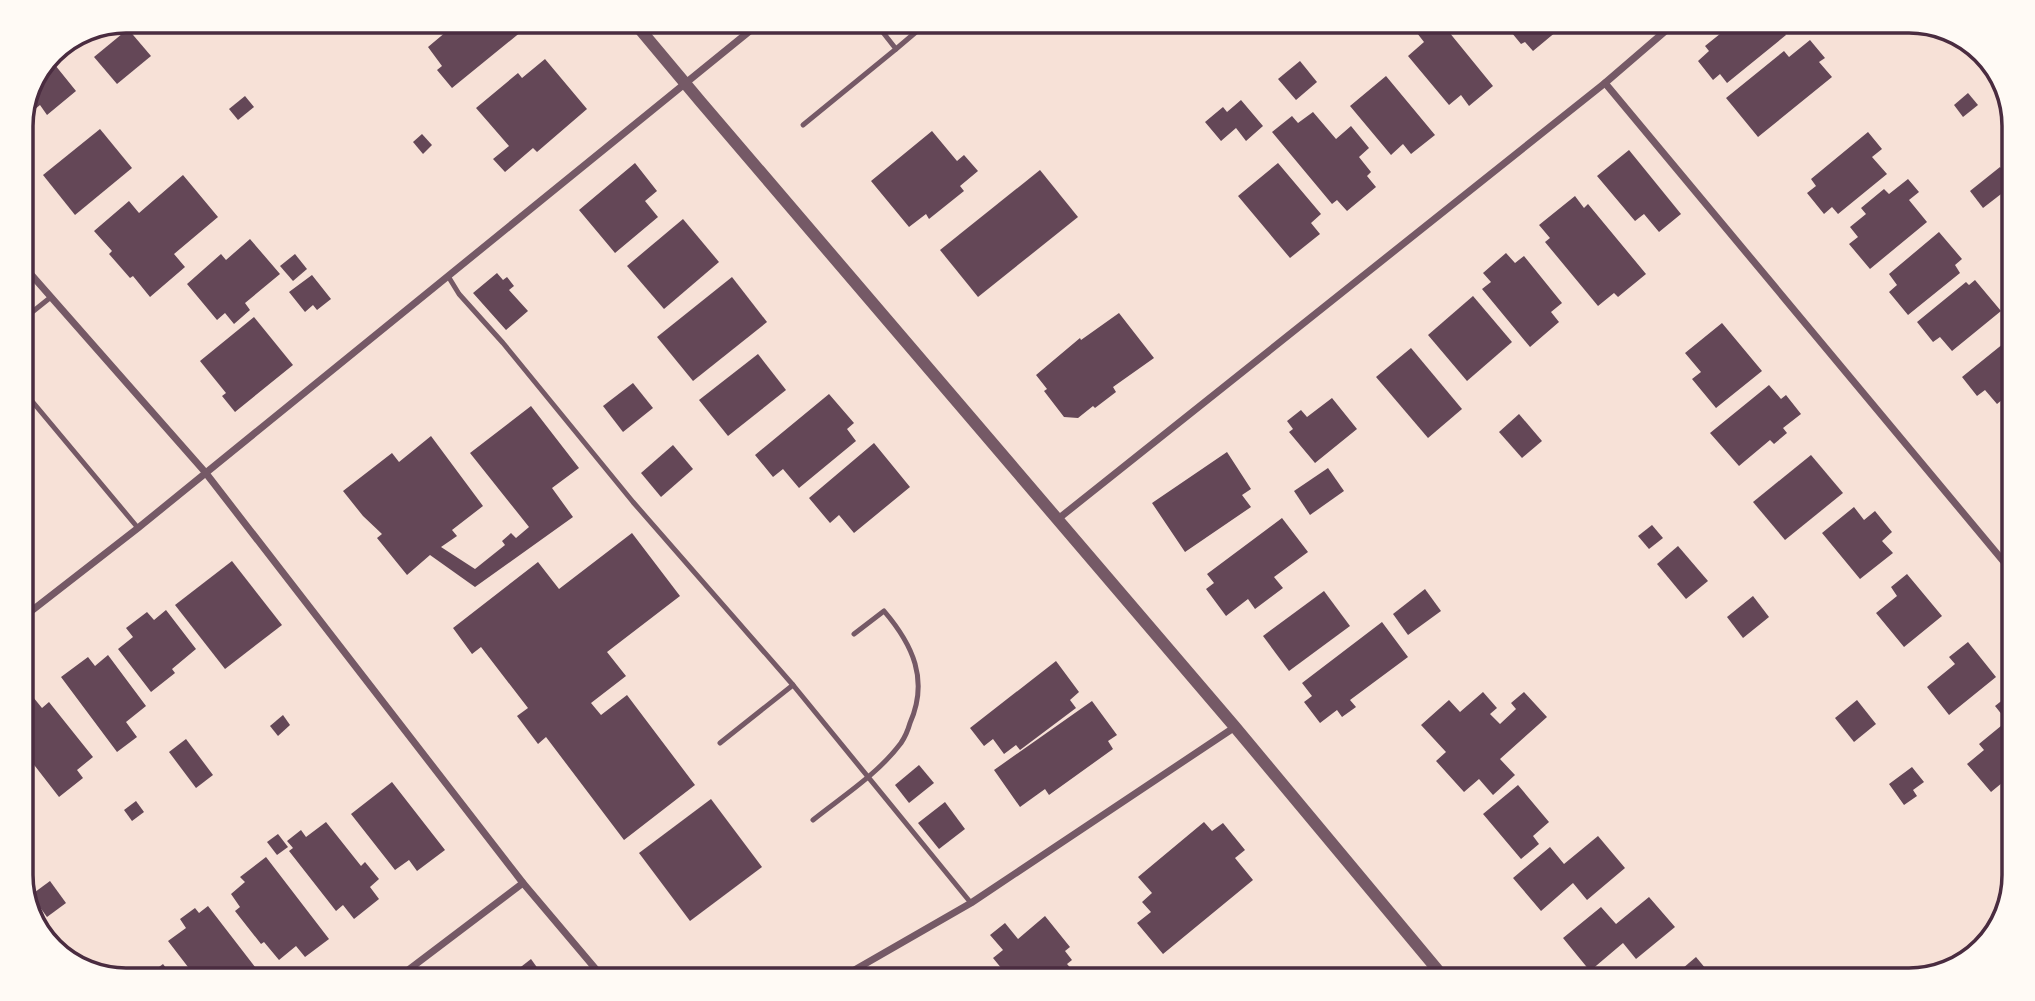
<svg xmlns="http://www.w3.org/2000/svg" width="2035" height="1001" viewBox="0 0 2035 1001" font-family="Helvetica,sans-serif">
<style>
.building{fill:#644757}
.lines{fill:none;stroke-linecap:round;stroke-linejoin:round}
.service{stroke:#755966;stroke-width:5}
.minor{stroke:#755966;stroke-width:7}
.tertiary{stroke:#755966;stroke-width:12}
.rim{fill:none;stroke:#4a2c40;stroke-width:3.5}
</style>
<rect width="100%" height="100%" fill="#f7e1d7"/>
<g class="building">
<polygon points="390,21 423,21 418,25 416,23 401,34"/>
<polygon points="459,21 522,21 527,27 452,88 437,70 442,66 428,47"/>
<polygon points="1431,21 1440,21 1493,86 1469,106 1461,95 1449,105 1408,56 1424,42 1417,33"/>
<polygon points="1502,21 1569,21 1533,51 1525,42 1521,44"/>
<polygon points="1736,21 1775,21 1786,35 1727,83 1720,74 1713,80 1698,61 1709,51 1705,46"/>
<polygon points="128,29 151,56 117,84 94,57"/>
<polygon points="1810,40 1825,58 1819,62 1832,77 1758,137 1726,98 1784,51 1789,57"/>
<polygon points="545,59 587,109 537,152 533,148 505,172 493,159 509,146 476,108 518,73 522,78"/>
<polygon points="51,60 76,91 47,115 40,105 22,120 29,128 21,135 21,120 47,63"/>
<polygon points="1300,61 1317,82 1296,100 1278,79"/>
<polygon points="1386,76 1435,135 1411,154 1403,144 1391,155 1350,106"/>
<polygon points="1968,93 1978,105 1963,117 1954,105"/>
<polygon points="245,96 254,107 238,120 229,109"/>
<polygon points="1241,100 1263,126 1246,141 1236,128 1221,141 1205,122 1223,107 1227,112"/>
<polygon points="1313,112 1336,139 1351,126 1369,148 1359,157 1371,172 1367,176 1376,187 1347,211 1337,200 1332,204 1272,132 1292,116 1298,123"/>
<polygon points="100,129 132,168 75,215 43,175"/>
<polygon points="932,131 957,161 964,155 978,171 960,186 964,191 929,219 926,214 909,227 871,181"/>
<polygon points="1868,132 1882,149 1872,157 1887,174 1838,214 1832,207 1824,214 1807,193 1816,186 1811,179"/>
<polygon points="422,134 432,145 423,154 413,142"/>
<polygon points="1629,150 1681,214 1659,232 1644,214 1635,221 1597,176"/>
<polygon points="635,163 657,191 645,201 658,217 615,253 579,210"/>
<polygon points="1278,163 1321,214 1311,223 1320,234 1290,258 1238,196"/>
<polygon points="2000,167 2014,184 1983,208 1970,191"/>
<polygon points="1040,170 1078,217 978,297 940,250"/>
<polygon points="183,175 218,217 174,254 185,267 150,297 133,276 130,278 109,254 112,251 94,231 129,201 139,213"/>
<polygon points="1908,179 1919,192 1909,200 1927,222 1870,269 1849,244 1858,237 1850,227 1866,214 1861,208 1884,189 1889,194"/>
<polygon points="1575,196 1584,208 1588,204 1646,274 1618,297 1614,293 1598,306 1545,242 1550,238 1539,225"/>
<polygon points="683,219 719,262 664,309 627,266"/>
<polygon points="1939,232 1962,259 1955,265 1960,273 1908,315 1889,292 1897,285 1889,274"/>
<polygon points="250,239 280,274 245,303 250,310 234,324 225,313 217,320 187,284 221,254 226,260"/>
<polygon points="1506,253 1515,263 1524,256 1562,303 1551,312 1559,322 1530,347 1482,289 1491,282 1483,273"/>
<polygon points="295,254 307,269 293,281 280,266"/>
<polygon points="497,273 503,280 507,277 514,286 509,290 528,311 506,330 473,293"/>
<polygon points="312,275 331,299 317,310 313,305 305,312 289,292"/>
<polygon points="732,277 767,322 693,381 657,337"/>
<polygon points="1975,280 2001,311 1952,351 1940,337 1933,342 1917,322 1966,282 1969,285"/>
<polygon points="1473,296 1512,342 1467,381 1428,335"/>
<polygon points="1119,313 1154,358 1113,387 1116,392 1095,408 1093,406 1078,418 1064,417 1044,391 1047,389 1036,375 1080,338 1081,340"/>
<polygon points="254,317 293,365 235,412 222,396 226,393 200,361"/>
<polygon points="1722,323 1762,371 1716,408 1692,379 1701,372 1685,353"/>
<polygon points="2014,335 2014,390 1997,404 1985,390 1977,396 1962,377"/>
<polygon points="1411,348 1462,409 1428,438 1376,377"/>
<polygon points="758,354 786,390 728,436 699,400"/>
<polygon points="633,383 653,408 623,432 603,406"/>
<polygon points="1769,385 1781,399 1786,395 1801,414 1783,428 1787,433 1774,444 1770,440 1739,466 1710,433"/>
<polygon points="829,394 854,423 847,429 856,441 799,488 783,469 773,477 755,455"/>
<polygon points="1332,398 1357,429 1315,463 1289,432 1293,429 1287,421 1301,410 1307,417"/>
<polygon points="531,406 579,468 552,488 573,517 475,587 430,555 407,575 377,538 382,534 363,516 343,491 392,453 399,462 431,436 483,506 452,530 457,536 441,547 475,569 505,545 502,541 511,533 516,538 529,527 470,453"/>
<polygon points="1519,414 1542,441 1522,458 1499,432"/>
<polygon points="2014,428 2014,444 2006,434"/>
<polygon points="874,443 910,487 854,533 839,515 830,523 809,498"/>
<polygon points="673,445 693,469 661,497 641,473"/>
<polygon points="1227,452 1251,489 1242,495 1251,507 1185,552 1152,503"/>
<polygon points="1811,455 1843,493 1785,540 1753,502"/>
<polygon points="1328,468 1344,491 1310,515 1294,491"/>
<polygon points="1854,507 1864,520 1875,511 1892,532 1882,541 1893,553 1860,579 1822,533"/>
<polygon points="1282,518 1308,552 1274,577 1283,588 1255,609 1248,599 1226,616 1206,589 1214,583 1207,574"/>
<polygon points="1652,525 1663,538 1649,549 1638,536"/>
<polygon points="632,533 680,596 607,652 626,676 591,703 601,715 627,695 695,785 624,840 546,737 538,744 517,716 528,708 481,647 472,654 453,628 538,562 559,589"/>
<polygon points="1678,546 1708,581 1686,599 1657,564"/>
<polygon points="232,561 282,625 225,669 175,605"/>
<polygon points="1907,574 1942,616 1904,647 1876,613 1897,596 1891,587"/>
<polygon points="1425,589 1441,611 1408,635 1393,614"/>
<polygon points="1324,591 1350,626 1289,671 1263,636"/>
<polygon points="1753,596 1769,617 1743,638 1727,617"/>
<polygon points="166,610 196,649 172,669 175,673 151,692 118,649 133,637 126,628 147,612 154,620"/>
<polygon points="1382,622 1408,657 1350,700 1356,707 1342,717 1337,710 1320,723 1304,702 1312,696 1302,683"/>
<polygon points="1968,642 1996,677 1949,715 1927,687 1955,664 1949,657"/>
<polygon points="108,655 146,706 126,722 137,737 117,752 61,677 88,657 95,666"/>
<polygon points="1056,661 1079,692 1070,700 1076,708 1020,750 1016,745 1004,754 993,739 984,746 970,728"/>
<polygon points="2014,691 2014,773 1991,792 1967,764 1984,750 1979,744 2007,721 1995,706"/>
<polygon points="1483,692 1497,708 1490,714 1500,724 1516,709 1511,703 1524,692 1547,717 1500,759 1515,775 1493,795 1479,779 1464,792 1436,761 1446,752 1421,725 1449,700 1460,712"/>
<polygon points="33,697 42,708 49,702 93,757 77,770 83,778 59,797 21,748 21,706"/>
<polygon points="1857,700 1876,724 1854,742 1835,718"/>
<polygon points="1092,701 1117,735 1108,741 1113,749 1049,795 1045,789 1020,807 994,770"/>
<polygon points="283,715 290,725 278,736 270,726"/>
<polygon points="186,739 213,775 196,788 169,752"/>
<polygon points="919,765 934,783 909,803 895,785"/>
<polygon points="1912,767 1924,782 1913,790 1917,796 1904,805 1889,784"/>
<polygon points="392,782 445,850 417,871 409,860 395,870 351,814"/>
<polygon points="21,785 31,798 21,806"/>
<polygon points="1518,785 1549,822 1533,836 1539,844 1521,859 1483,814"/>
<polygon points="711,799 762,867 690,921 639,853"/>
<polygon points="136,801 144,812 132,821 124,810"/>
<polygon points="945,802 965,829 939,849 918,823"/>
<polygon points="326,822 361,866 365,862 379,879 370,887 379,899 354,919 343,905 336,911 289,851 293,848 287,841 301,830 306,837"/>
<polygon points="1204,822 1212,831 1223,823 1245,850 1235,858 1253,880 1163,954 1137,923 1151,912 1142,902 1152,893 1138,877"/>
<polygon points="278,834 288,847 277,855 267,842"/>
<polygon points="1598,836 1625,868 1587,900 1573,883 1541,911 1513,878 1550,847 1564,864"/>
<polygon points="266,857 329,939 305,957 296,946 279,960 264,942 261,944 235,911 240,907 231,894 245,882 240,877"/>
<polygon points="50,881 66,903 47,917 31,895"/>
<polygon points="1649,897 1675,927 1636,959 1623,943 1590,971 1563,938 1601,907 1616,924"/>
<polygon points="27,898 45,920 37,927"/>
<polygon points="208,906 265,980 198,980 168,941 186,928 180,919 195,908 199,913"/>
<polygon points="1045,916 1070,947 1065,951 1072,960 1067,964 1076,974 1069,980 1011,980 993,958 1003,950 990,935 1005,923 1018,939"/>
<polygon points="1696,957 1715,980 1669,980"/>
<polygon points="531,959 546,980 504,980"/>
<polygon points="163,964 175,980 142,980 155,970"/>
<polygon points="1650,967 1661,980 1634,980"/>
</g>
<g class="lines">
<g class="service">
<polyline points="896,49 929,21"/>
<polyline points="803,125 896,49 874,21"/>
<polyline points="448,276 459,294 503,343 633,502 793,685 971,903"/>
<polyline points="21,321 51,297"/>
<polyline points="21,388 138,528"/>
<polyline points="720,743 793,685"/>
<path d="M 813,820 C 843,796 878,774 901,743 C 905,737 908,730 910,723 C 929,680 913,645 884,611 L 854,634"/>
</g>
<g class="minor">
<polyline points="1605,83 2014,574"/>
<polyline points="21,263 205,472 523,883 605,980"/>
<polyline points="1058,519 1605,83 1677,21"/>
<polyline points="21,619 138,528 762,21"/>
<polyline points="395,980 523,883"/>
<polyline points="837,980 971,903 1235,727"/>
</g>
<polyline class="tertiary" points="633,21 700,101 1235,727 1446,980"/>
</g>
<path d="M0 0H2035V1001H0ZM126 33H1909A93 93 0 0 1 2002 126V875A93 93 0 0 1 1909 968H126A93 93 0 0 1 33 875V126A93 93 0 0 1 126 33Z" fill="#fffaf5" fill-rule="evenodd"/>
<path class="rim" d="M126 33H1909A93 93 0 0 1 2002 126V875A93 93 0 0 1 1909 968H126A93 93 0 0 1 33 875V126A93 93 0 0 1 126 33Z"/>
</svg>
